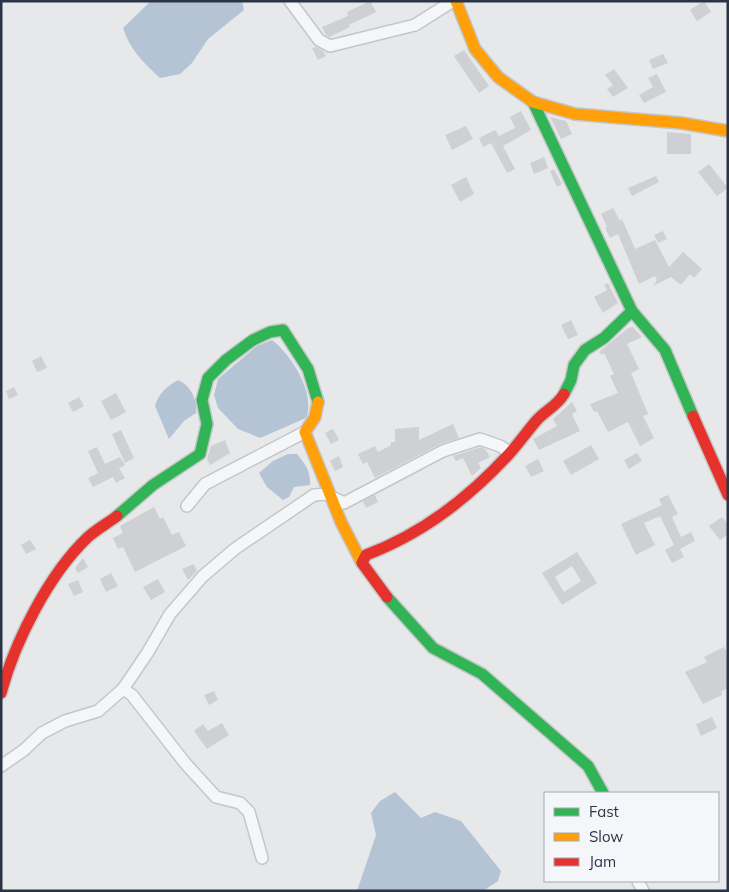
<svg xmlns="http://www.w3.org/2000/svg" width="729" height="892" viewBox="0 0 729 892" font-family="Mulish,sans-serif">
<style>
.water{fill:#b4c4d5}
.building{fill:#ced0d3;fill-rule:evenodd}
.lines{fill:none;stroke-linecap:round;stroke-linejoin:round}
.street-casing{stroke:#c4c6c8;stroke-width:14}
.fast-casing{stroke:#c4c6c8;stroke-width:14}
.slow-casing{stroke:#c4c6c8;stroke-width:14}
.jam-casing{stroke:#c4c6c8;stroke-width:14}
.street{stroke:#f5f6f7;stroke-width:11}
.fast{stroke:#30b455;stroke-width:11}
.slow{stroke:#ff9f0a;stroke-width:11}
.jam{stroke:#e5322d;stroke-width:11}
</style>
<rect width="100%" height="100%" fill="#e6e8ea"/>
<g class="water">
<path d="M 151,1 L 242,1 L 244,10 L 208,39 L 192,63 L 180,74 L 160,78 C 144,63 130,50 123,28 Z"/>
<path d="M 272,340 C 291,354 316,394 306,418 L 260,438 L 238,429 L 218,408 L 214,395 L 218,379 L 257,346 Z"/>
<path d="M 178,380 C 191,386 197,399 196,413 L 184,421 L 169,439 L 155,406 C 159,393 166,387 178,380 Z"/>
<path d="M 288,454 L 297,454 C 305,464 311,471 310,485 L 294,487 L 289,497 L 283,500 L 267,487 L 259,473 L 273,461 Z"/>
<polygon points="395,792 421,818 435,812 461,821 501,871 498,881 483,891 357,891 376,835 371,813 380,801"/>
</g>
<g class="building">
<polygon points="370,1 376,12 349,25 350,27 329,37 326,35 322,27 348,16 347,12"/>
<polygon points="704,1 711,12 697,21 690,10"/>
<polygon points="316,47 323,51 326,56 318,60 312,48"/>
<polygon points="464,50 489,86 479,93 454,56"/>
<polygon points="663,54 668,63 653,69 649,60"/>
<polygon points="614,69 628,88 613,97 607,89 613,85 605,75"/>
<polygon points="657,74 666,92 644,103 639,95 653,87 648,78"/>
<polygon points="521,111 531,130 503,146 515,169 507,173 491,143 483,147 479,138 495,130 499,136 515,128 510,117"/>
<polygon points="550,117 566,121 572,134 561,139"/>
<polygon points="466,126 473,139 452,150 445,135"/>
<polygon points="667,132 691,134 691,154 667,154"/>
<polygon points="544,157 548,168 534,174 530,163"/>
<polygon points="709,164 728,188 717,196 698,172"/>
<polygon points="554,169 562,184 557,187 550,171"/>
<polygon points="656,176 659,182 632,196 628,188"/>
<polygon points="466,177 474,194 460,202 451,185"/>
<polygon points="613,208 620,221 622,219 635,249 655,240 669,267 683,252 702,269 694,278 690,274 681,285 671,277 653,286 657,280 655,276 639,284 618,234 610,238 605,228 607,227 601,214"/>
<polygon points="663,231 667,239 658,243 654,235"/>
<polygon points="608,283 618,303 603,313 594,297 607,290 604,285"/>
<polygon points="571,320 578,335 568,339 561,325"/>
<polygon points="633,327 642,337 627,344 639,369 631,373 648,414 643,416 654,438 640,446 628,422 608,432 597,411 594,412 590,404 618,393 610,376 614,374 604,353 602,355 599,352 628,328"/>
<polygon points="41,356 47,368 37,372 32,361"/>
<polygon points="14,387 18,395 9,399 6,391"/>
<polygon points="116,393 126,412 111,420 101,401"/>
<polygon points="79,397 84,406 73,412 68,403"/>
<polygon points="572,402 577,411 572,414 580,431 539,450 533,439 557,426 553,419"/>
<polygon points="453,424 459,438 440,444 375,478 367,462 363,464 358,454 375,446 378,452 391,445 391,442 395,442 395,429 419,427 419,440"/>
<polygon points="333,429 339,440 331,444 325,433"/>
<polygon points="121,430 134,458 125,463 112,434"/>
<polygon points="225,440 230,453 210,465 207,459 211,446"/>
<polygon points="591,445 599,459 571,475 563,461"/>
<polygon points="97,447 105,464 120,457 125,465 119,468 125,478 116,483 113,477 93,487 88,478 98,473 88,451"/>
<polygon points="481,447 485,449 490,457 478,463 481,468 472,476 463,458 456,461 453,456"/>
<polygon points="637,453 642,461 629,469 624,460"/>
<polygon points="339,456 343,467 335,471 330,461"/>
<polygon points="538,459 544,471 531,477 525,466"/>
<polygon points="375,495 378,502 366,508 363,501"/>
<polygon points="668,495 678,514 672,517 681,537 691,532 695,541 680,549 684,557 672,563 665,550 674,545 660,516 644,523 655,545 636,555 621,524 662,505 659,499"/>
<polygon points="154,507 160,519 163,517 172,535 179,532 186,546 135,572 123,547 118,549 113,538 123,533 120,526"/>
<polygon points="722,517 728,525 728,534 720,540 709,526"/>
<polygon points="30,540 36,549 26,554 21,545"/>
<path d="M 577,552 L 597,583 L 562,605 L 542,573 ZM 572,566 L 581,581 L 564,592 L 555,577 Z"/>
<polygon points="83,558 88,567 78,573 75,568"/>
<polygon points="194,564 197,571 188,580 182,569"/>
<polygon points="111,573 118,586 106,592 100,579"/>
<polygon points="158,579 165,592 151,600 143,587"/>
<polygon points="78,580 83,592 74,596 68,584"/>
<polygon points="724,647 728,653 728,688 721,692 722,695 703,704 685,672 707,662 704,657"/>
<polygon points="214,691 218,700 209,705 204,695"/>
<polygon points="712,717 717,728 701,736 696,724"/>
<polygon points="222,723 229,735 207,749 194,731 203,724 208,731"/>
</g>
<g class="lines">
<defs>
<g id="street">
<polyline points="290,1 319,40 330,46 415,25 453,1"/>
<polyline points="187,506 205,484 305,432"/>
<polyline points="123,689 132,695 185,763 216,797 240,803 249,812 262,858"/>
<polyline points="1,766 24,750 42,733 65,721 98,711 123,689 148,652 170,614 203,576 236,548 314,495 326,494 344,503 443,451 480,439 500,446 510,453"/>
<polyline points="638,881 643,891"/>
</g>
<g id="fast">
<polyline points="533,102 632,311 665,350 693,416"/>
<polyline points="564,394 571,380 574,365 585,350 604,338 632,311"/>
<polyline points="117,516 153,485 200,454 207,424 202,400 208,378 226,360 253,340 270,332 283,330 308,369 318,402"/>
<polyline points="387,597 433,648 482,674 588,766 603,793"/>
</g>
<g id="slow">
<polyline points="456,1 475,49 498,77 533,102 575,114 681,123 728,131"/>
<polyline points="318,402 315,417 305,432 341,522 362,563"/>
</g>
<g id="jam">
<polyline points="693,416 728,495"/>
<path d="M 387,597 L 362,563 L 366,555 C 422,534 470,497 510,453 C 520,442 528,430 537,420 C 546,410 557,406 564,394"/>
<path d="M 1,693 C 15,641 49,574 88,537 C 97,529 108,523 117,516"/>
</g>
</defs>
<use href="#street" class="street-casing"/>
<use href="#fast" class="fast-casing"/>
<use href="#slow" class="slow-casing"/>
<use href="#jam" class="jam-casing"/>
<use href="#street" class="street"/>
<use href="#fast" class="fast"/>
<use href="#slow" class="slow"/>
<use href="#jam" class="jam"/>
</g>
<rect width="729" height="892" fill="none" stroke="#2b3445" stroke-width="5"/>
<rect x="544" y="792" width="175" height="90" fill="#f4f6f9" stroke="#a4a8b1"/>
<rect x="554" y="808" width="25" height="8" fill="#30b455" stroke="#a4a8b1"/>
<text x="589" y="817" font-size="15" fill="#2b3445">Fast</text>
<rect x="554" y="833" width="25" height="8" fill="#ff9f0a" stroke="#a4a8b1"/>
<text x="589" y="842" font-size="15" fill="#2b3445">Slow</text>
<rect x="554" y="858" width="25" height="8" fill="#e5322d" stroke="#a4a8b1"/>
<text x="589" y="867" font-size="15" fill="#2b3445">Jam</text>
</svg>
